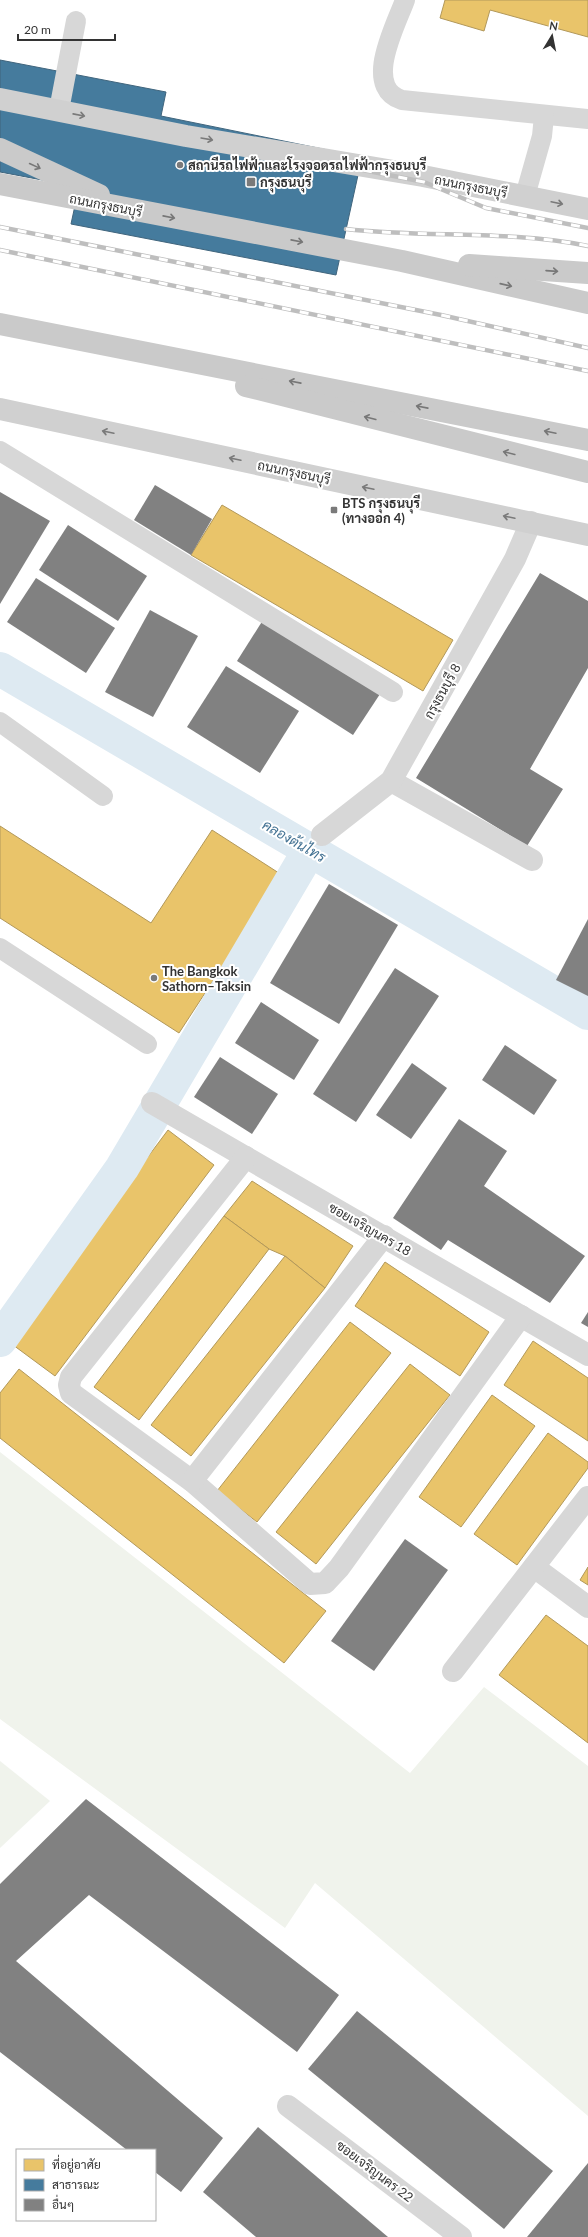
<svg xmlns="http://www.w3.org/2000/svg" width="588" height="2237" viewBox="0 0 588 2237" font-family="Lato,Sarabun,sans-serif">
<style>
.green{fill:#f0f3ec}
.homes{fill:#e9c46a;stroke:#b2985a}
.public{fill:#457b9d;stroke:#40657d}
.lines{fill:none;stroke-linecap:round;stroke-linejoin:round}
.canal{stroke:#deeaf2;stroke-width:34}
.building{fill:#818181}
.lane{stroke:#d7d7d7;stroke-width:20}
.street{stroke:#d7d7d7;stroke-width:22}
.secondary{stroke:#d0d0d0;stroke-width:22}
.primary{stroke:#cacaca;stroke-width:22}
.rail-casing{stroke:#bebebe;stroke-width:4.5}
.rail{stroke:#fff;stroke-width:3;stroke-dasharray:9;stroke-linecap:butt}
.oneway{stroke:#7a7a7a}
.oneway2{stroke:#777}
.poi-dot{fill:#7a7a7a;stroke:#fff;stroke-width:1.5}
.labels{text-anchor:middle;stroke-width:4;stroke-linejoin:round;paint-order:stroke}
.poi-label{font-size:13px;font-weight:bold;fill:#333;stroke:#fff;text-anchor:start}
.street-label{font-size:13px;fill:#333;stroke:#fff}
.water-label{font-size:14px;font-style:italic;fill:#437293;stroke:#fff}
</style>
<rect width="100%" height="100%" fill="#fff"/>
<g class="green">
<polygon points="0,1452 410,1773 484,1687 588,1766 588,2116 315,1883 285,1928 0,1719"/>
<polygon points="0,1761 50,1801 0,1848"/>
</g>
<g class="homes">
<polygon points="445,0 588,0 588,37 490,10 484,31 440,18"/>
<polygon points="222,505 453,640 423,691 191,555"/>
<polygon points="0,826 151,923 212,830 282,875 179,1033 0,918"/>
<polygon points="168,1130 214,1165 55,1376 9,1342"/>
<polygon points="252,1181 353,1246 325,1288 285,1256 269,1249 224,1216"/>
<polygon points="224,1216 269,1249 139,1420 94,1387"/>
<polygon points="285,1256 325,1288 191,1456 151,1425"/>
<polygon points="385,1262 489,1332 460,1376 355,1306"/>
<polygon points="350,1322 391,1353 257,1522 217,1491"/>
<polygon points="533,1341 588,1378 588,1441 504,1385"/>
<polygon points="410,1364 450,1395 316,1564 276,1532"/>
<polygon points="19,1369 326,1611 284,1663 0,1438 0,1393"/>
<polygon points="492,1395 535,1426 461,1527 419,1497"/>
<polygon points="548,1433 588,1462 588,1468 517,1565 474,1534"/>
<polygon points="588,1567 588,1585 580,1580"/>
<polygon points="546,1615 588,1646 588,1743 499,1675"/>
</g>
<polygon class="public" points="0,60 166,92 161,116 362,157 336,275 71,224 79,187 0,172"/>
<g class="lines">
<g class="canal">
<polyline points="0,669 588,1013"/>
<polyline points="0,1340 122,1168 309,851"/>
</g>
</g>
<g class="building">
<polygon points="155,485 212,519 191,555 134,520"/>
<polygon points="0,492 50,521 0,604"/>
<polygon points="68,525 147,576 118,621 39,570"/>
<polygon points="540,573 588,601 588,668 530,769 563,789 527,846 416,778"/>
<polygon points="36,578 115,628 86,673 7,622"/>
<polygon points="150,610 198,636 153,717 105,692"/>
<polygon points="263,620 380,694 353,735 237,661"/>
<polygon points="226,666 299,711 260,773 187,727"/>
<polygon points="329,884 398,925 339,1024 270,983"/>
<polygon points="588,919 588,996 556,980"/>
<polygon points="395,968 439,996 356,1122 313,1094"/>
<polygon points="261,1002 319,1040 294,1080 235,1043"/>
<polygon points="505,1045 557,1080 534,1115 482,1080"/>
<polygon points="220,1057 278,1094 252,1134 194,1097"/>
<polygon points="412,1063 447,1088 411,1139 376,1115"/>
<polygon points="459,1119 507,1151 484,1186 585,1256 550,1303 448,1240 441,1250 393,1218"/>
<polygon points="588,1312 588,1327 581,1323"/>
<polygon points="405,1539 448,1570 374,1671 331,1641"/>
<polygon points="86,1799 339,1995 297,2052 89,1895 16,1961 223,2138 181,2192 155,2172 155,2150 127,2150 0,2052 0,1884"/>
<polygon points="357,2011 553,2171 504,2229 308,2069"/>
<polygon points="258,2127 388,2237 256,2237 203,2192"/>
<polygon points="588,2163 588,2237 527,2237"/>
</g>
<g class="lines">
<g class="lane">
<path d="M 405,0 C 396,25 362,87 402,100 L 588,119"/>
<polyline points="59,110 76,21"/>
<polyline points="525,196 542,136 544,116"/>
<polyline points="0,451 393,692"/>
<polyline points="0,722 103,796"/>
<polyline points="0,948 147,1044"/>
</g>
<g class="street">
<polyline points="391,781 532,860"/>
<polyline points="322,835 391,781 515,559 531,522"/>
<polyline points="152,1103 588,1355"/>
<polyline points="246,1157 71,1377 69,1385 71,1393 192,1481 310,1584 325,1583 339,1568 521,1316"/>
<polyline points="192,1481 384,1236"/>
<polyline points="534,1567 588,1607"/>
<polyline points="453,1671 588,1497"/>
<polyline points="288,2106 461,2237"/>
</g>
<g class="secondary">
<polyline points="0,99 186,136 423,176 588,209"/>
<polyline points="0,409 588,535"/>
</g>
<g class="primary">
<polyline points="0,149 99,195"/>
<polyline points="0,184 402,261 588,303"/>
<polyline points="469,265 588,273"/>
<polyline points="0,324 588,440"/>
<polyline points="246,386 588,472"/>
</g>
<defs>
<g id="rail">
<polyline points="363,170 424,182 486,208 588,228"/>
<polyline points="0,227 441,315 588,348"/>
<path d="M 346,229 C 426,238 509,230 588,246"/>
<polyline points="0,250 588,371"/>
</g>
</defs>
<use href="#rail" class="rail-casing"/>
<use href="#rail" class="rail"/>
</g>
<defs><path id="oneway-shaft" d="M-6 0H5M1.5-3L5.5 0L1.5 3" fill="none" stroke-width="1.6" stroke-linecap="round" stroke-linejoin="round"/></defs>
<g class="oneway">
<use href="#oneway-shaft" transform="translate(79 115) rotate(11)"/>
<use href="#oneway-shaft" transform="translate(207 139) rotate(10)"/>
<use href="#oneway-shaft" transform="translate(557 203) rotate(12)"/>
<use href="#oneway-shaft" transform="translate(108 432) rotate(-168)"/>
<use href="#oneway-shaft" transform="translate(235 459) rotate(-168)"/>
<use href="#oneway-shaft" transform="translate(368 488) rotate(-168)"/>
<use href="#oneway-shaft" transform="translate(509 517) rotate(-168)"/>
</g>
<g class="oneway2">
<use href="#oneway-shaft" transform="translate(35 166) rotate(25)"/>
<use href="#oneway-shaft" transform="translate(169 217) rotate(11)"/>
<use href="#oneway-shaft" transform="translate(297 241) rotate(11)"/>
<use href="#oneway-shaft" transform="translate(552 271) rotate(4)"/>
<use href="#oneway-shaft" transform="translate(506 285) rotate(13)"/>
<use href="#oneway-shaft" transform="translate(295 382) rotate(-169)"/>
<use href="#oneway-shaft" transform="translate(422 407) rotate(-169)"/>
<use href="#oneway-shaft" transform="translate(370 418) rotate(-166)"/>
<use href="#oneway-shaft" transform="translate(550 432) rotate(-168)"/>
<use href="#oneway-shaft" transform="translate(509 453) rotate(-166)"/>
</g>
<g class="poi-dot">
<circle cx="180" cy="165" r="4"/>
<rect x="246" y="177" width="10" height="10" rx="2"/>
<rect x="330" y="506" width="8" height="8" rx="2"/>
<circle cx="154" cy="978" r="4"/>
</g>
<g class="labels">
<g class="poi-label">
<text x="188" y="170">สถานีรถไฟฟ้าและโรงจอดรถไฟฟ้ากรุงธนบุรี</text>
<text x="260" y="187">กรุงธนบุรี</text>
<text x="342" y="508">BTS กรุงธนบุรี<tspan x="342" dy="15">(ทางออก 4)</tspan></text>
<text x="162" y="976">The Bangkok<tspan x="162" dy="15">Sathorn–Taksin</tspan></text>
</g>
<g class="street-label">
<text transform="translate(471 186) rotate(11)" y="5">ถนนกรุงธนบุรี</text>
<text transform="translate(106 205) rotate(11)" y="5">ถนนกรุงธนบุรี</text>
<text transform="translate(294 472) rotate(12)" y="5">ถนนกรุงธนบุรี</text>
<text transform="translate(442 691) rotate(-61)" y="5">กรุงธนบุรี 8</text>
<text transform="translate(370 1229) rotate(30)" y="5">ซอยเจริญนคร 18</text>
<text transform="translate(375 2171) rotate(37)" y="5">ซอยเจริญนคร 22</text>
</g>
<g class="water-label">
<text transform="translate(294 841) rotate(30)" y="5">คลองต้นไทร</text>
</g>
</g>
<rect x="16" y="2149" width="140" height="72" fill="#ffffff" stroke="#adadad"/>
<rect x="24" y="2159" width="20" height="12" fill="#e9c46a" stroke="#adadad"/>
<text x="52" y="2169" font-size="12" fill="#333333">ที่อยู่อาศัย</text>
<rect x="24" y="2179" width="20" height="12" fill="#457b9d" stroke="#adadad"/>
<text x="52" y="2189" font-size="12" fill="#333333">สาธารณะ</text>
<rect x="24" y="2199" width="20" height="12" fill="#818181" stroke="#adadad"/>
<text x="52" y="2209" font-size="12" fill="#333333">อื่นๆ</text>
<g transform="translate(552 36) rotate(10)" stroke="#ffffff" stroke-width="3" paint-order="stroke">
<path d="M0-3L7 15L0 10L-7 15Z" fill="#333333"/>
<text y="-6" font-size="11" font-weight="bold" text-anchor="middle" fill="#333333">N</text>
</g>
<path d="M18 34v6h97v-6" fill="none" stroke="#333333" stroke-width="2"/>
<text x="24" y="34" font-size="12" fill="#333333" stroke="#ffffff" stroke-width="3" paint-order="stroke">20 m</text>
</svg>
